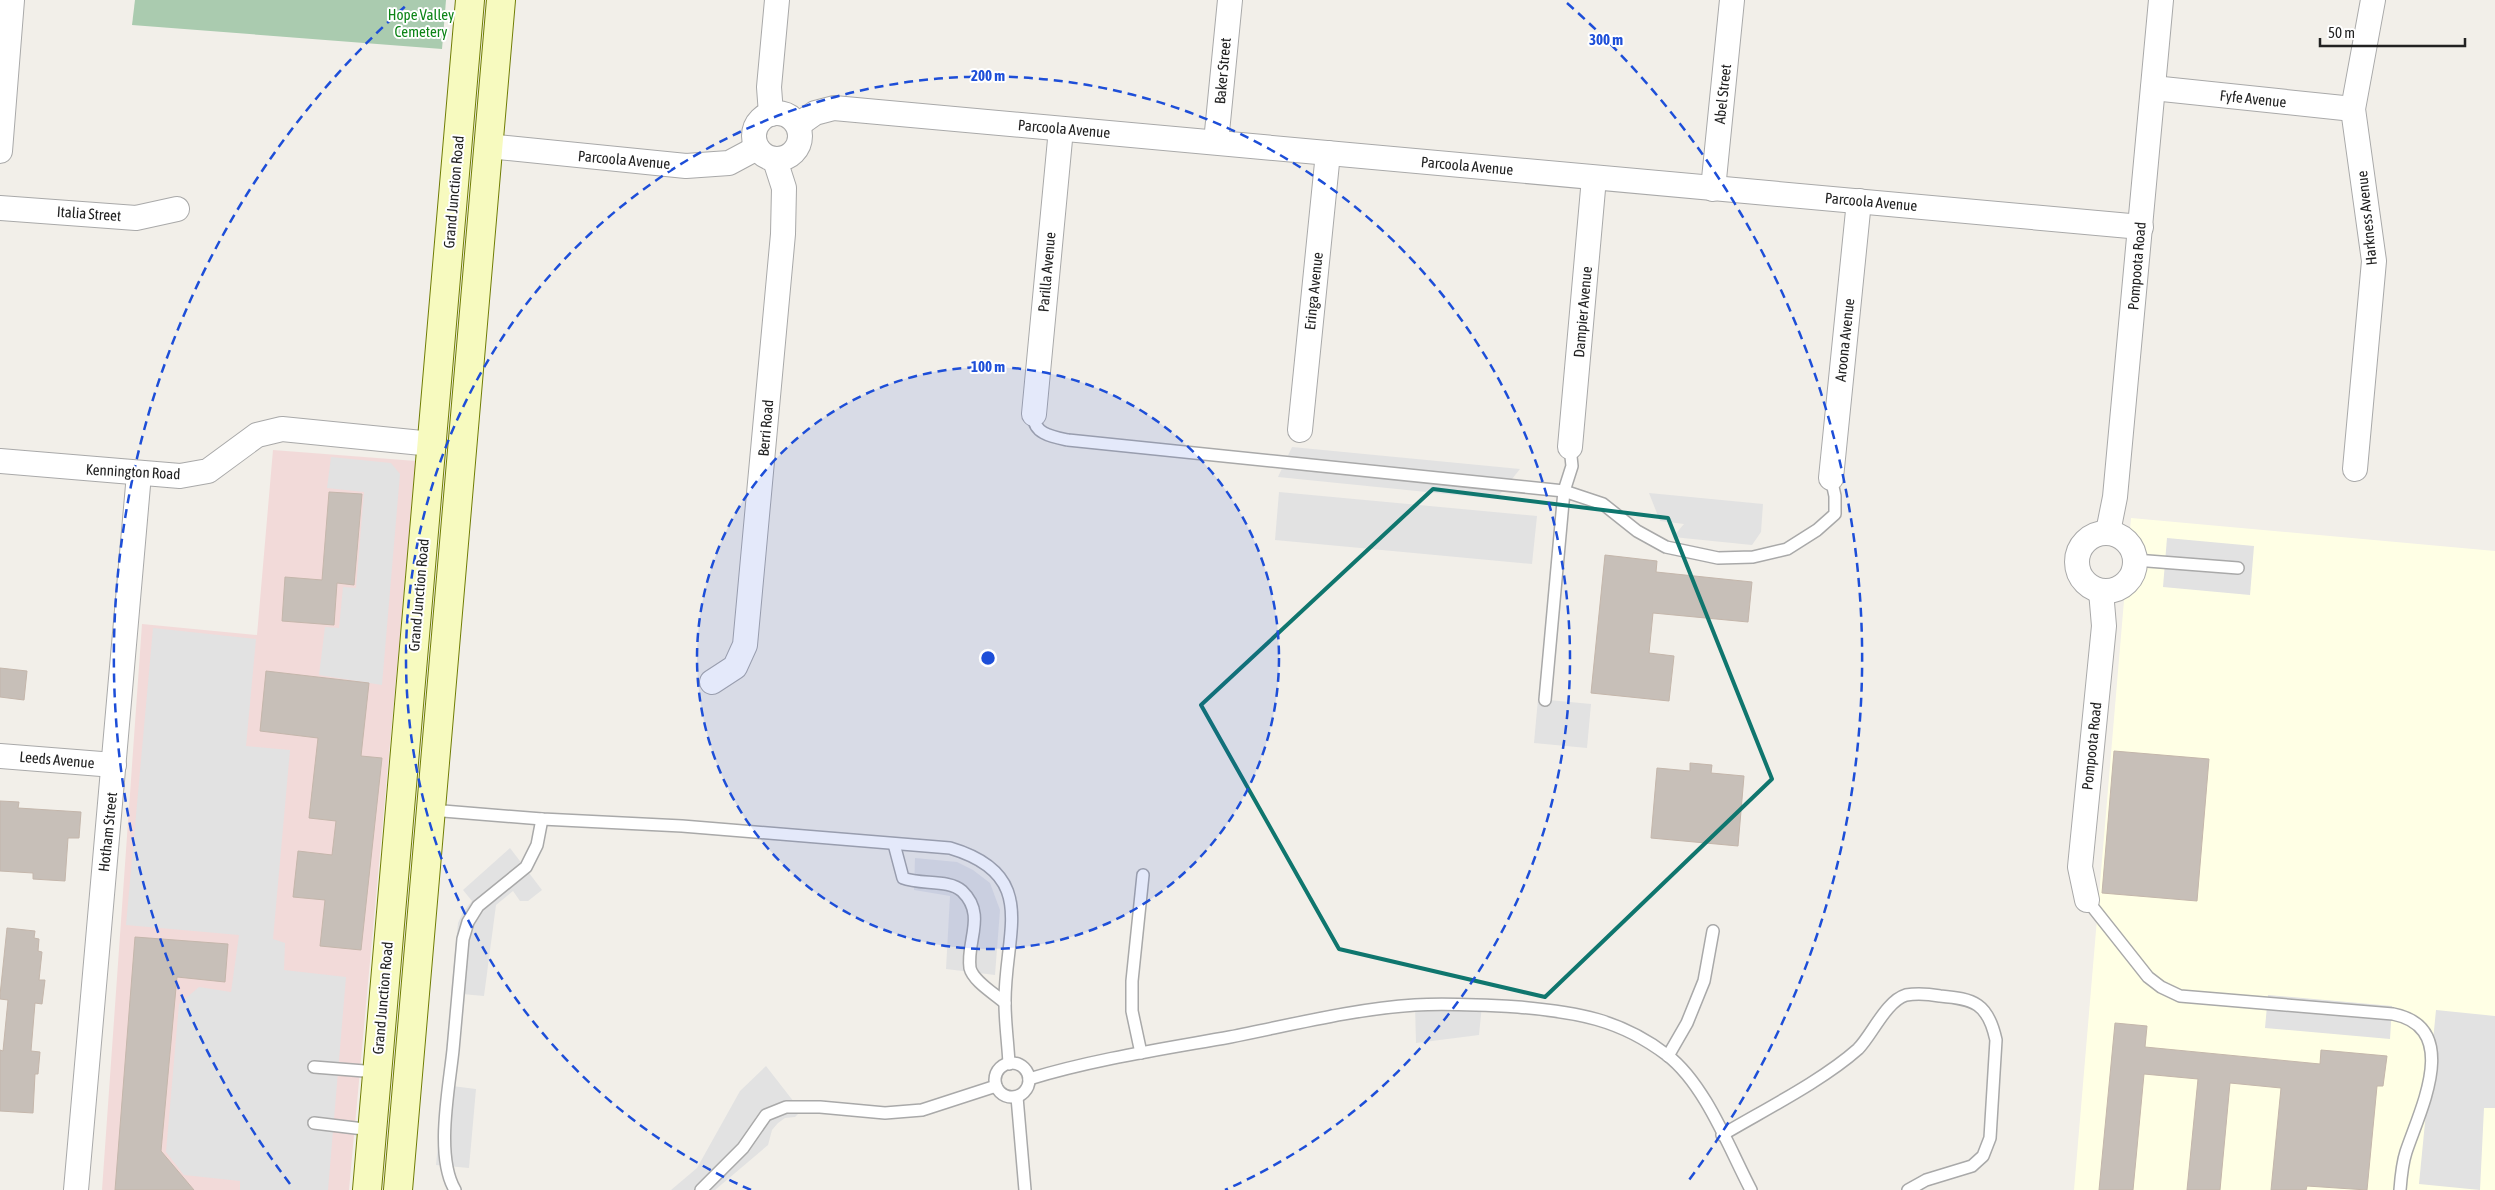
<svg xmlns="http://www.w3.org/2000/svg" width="2495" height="1190" viewBox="0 0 2495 1190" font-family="'Asap Condensed',sans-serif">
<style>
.commercial{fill:#f2dad9}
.education{fill:#ffffe5}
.cemetery{fill:#aacbaf}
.parking{fill:#e2e2e2}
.building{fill:#c7bfb8;stroke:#c4b6ab}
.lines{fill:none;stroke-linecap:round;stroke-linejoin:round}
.service-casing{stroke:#a9a9a9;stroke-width:14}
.minor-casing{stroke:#a9a9a9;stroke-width:26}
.secondary-casing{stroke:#707d05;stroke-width:30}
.service{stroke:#fff;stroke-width:11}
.minor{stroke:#fff;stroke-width:24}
.secondary{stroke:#f7fabf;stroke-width:28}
.marked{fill:none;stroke:#0f766e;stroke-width:4;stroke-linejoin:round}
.ring{fill:none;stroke:#1d4ed8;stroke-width:2.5;stroke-dasharray:9 6}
.labels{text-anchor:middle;stroke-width:4;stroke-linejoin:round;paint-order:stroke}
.park-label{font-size:15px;fill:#0c8416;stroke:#fff}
.street-label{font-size:15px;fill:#222;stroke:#fff}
.centre{fill:#1d4ed8;stroke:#fff;stroke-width:2.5}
.ring-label{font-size:15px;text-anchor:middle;font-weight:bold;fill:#1d4ed8;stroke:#fff;stroke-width:4;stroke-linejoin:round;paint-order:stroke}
</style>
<rect width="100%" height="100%" fill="#f2efe9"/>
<polygon class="commercial" points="273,450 416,461 349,1190 102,1190 142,624 257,635"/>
<polygon class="education" points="2131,518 2495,551 2495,1190 2074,1190"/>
<polygon class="cemetery" points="135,0 446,0 442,49 132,25"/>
<g class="parking">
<polygon points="1292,447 1520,469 1496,499 1278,477"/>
<polygon points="331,457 391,463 400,474 382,685 319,675 325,627 339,628 343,587 356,588 364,492 327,488"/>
<polygon points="1279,492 1537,516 1532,564 1275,540"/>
<polygon points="1649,493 1763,504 1761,532 1752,545 1673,537 1684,524 1660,521"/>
<polygon points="2167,538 2254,546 2250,595 2163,587"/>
<polygon points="153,628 256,639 246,746 290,750 273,939 285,943 284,970 346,977 328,1190 240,1190 240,1181 184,1175 166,1152 179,1004 199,987 231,992 239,935 126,925"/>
<polygon points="1538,699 1591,704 1587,748 1534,743"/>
<polygon points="510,848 542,890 528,901 520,901 513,891 496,905 484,996 451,993 458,923 463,912 472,901 463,890"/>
<polygon points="915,858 957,862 973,870 990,883 1000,910 995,975 946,969 950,896 914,890"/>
<polygon points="2268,995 2392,1006 2390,1039 2265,1028"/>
<polygon points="1415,1005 1482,1005 1479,1035 1416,1043"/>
<polygon points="2436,1010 2495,1016 2495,1108 2484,1108 2480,1190 2419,1184"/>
<polygon points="766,1066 801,1111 795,1117 785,1118 778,1123 772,1130 768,1145 715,1190 671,1190 697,1168 740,1091"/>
<polygon points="444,1085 476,1089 469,1168 436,1165"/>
</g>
<g class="building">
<polygon points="329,492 362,494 354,585 337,583 334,625 282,621 285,577 322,580"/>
<polygon points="1605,555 1657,561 1656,572 1752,582 1748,622 1653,613 1649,653 1674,656 1669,701 1591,693"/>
<polygon points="0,668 27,671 24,700 0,697"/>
<polygon points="266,671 369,683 361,756 382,758 361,950 320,946 325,900 293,897 298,851 332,855 336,821 309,818 318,738 260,731"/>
<polygon points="2114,751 2209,759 2197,901 2102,893"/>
<polygon points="1690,763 1712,765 1711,773 1744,776 1738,846 1651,838 1657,768 1690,771"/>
<polygon points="0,801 19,802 18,808 81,812 79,838 68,838 65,881 33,879 33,873 0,871"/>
<polygon points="7,928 35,931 34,938 39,939 38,951 42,952 39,980 45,980 42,1004 35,1003 31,1051 40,1052 38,1074 35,1074 33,1113 0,1111 0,1050 3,1051 8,1000 0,999 0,995"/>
<polygon points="135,937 228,944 225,982 177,977 161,1151 194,1190 115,1190"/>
<polygon points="2115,1023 2147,1026 2145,1047 2320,1064 2321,1050 2387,1056 2383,1086 2377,1086 2367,1190 2307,1186 2306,1190 2271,1190 2281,1088 2230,1083 2220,1190 2187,1190 2198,1079 2144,1074 2133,1190 2099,1190"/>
</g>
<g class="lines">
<defs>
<g id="service">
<path d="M 1034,414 C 1032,434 1053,437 1068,440 L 1564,491 L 1572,466 L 1570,447"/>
<polyline points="2135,560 2238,568"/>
<polyline points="1545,700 1564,491 1603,504 1637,531 1666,547 1718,558 1753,557 1787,549 1817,530 1835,514 1835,496 1831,478"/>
<path d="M 431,810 L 542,819 L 682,826 L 950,848 C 1041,875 1004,933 1005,1003 C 1005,1023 1008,1043 1009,1064"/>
<path d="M 894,844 L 903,878 C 920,885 949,879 962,891 C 987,915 966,941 970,968 C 973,981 995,994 1005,1003"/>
<path d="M 2087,900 L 2148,977 L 2161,987 L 2180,996 L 2393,1014 C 2463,1028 2419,1112 2406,1152 C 2402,1164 2401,1177 2400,1190"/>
<polyline points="1141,1053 1132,1011 1132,981 1143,875"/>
<polyline points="1668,1056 1687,1023 1704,981 1713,931"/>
<circle cx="1012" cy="1080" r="17"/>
<polyline points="314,1067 377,1072"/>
<path d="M 1029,1079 C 1095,1059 1163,1049 1230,1037 C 1291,1025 1353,1009 1415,1005 C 1449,1003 1484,1005 1518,1007 C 1576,1012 1620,1019 1667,1055 C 1705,1084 1729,1148 1751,1190"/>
<polyline points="1017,1097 1025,1190"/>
<polyline points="314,1123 372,1130"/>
<path d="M 1722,1135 C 1764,1110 1822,1081 1858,1049 C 1872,1035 1886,1001 1906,995 C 1917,993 1929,994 1940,996 C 1974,999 1988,1003 1996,1040 L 1990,1138 L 1983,1156 L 1972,1166 L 1926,1180 L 1908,1190"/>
<path d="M 455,1190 C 435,1156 449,1089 453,1050 C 456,1013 460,976 463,939 L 468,922 L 478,906 L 526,867 L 537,845 L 542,819"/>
<polyline points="701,1190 743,1148 766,1115 786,1107 820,1107 885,1113 922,1110 996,1086"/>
</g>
<g id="minor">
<polyline points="2153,88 2353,109"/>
<circle cx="777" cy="136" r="23"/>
<polyline points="771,114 769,87 777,0"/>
<polyline points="798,125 815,113 834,108 2141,227"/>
<polyline points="1216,142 1230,0"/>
<polyline points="488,146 686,166 729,163 757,148"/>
<polyline points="0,151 12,0"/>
<polyline points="1713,189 1732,0"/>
<polyline points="0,208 136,218 177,209"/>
<polyline points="1034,414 1061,129"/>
<polyline points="1300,430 1328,153"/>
<polyline points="1570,447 1594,178"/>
<polyline points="0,461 180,476 208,471 257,435 282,429 432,444"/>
<polyline points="2355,469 2374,261 2353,109 2373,0"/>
<polyline points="1831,478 1859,201"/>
<polyline points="2108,532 2115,497 2161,0"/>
<circle cx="2106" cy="562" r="29"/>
<polyline points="712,682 735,667 745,645 783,234 784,188 775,160"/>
<polyline points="0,756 114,765"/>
<polyline points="2087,900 2080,867 2104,626 2101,591"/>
<polyline points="76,1190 139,474"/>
</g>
<g id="secondary">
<polyline points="367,1190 470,0"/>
<polyline points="398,1190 501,0"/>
</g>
</defs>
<use href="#service" class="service-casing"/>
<use href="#minor" class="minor-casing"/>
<use href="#secondary" class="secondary-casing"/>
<use href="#service" class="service"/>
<use href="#minor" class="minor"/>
<use href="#secondary" class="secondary"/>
</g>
<path class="marked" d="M 1433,489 L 1668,518 L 1772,779 L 1545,997 L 1339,949 L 1201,705 Z"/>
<circle cx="988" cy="658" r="291" fill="#1d4ed8" fill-opacity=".12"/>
<g class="ring">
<circle cx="988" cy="658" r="291"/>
<path d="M751 1190A582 582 0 1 1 1225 1190"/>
<path d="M290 1184A874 874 0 0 1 409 3M1567 3A874 874 0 0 1 1686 1184"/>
</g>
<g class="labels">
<g class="park-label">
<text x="421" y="20">Hope Valley<tspan x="421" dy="17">Cemetery</tspan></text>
</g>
<g class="street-label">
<text transform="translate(1223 71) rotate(-85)" y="5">Baker Street</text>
<text transform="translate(1723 94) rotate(-84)" y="5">Abel Street</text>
<text transform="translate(2253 99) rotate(6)" y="5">Fyfe Avenue</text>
<text transform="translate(1064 129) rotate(5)" y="5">Parcoola Avenue</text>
<text transform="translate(624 160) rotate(5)" y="5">Parcoola Avenue</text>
<text transform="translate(1467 166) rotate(5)" y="5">Parcoola Avenue</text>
<text transform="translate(454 192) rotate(-85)" y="5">Grand Junction Road</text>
<text transform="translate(1871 202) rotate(5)" y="5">Parcoola Avenue</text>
<text transform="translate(89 214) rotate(4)" y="5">Italia Street</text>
<text transform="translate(2367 218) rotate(-96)" y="5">Harkness Avenue</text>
<text transform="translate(2137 266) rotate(-85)" y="5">Pompoota Road</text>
<text transform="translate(1047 272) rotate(-85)" y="5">Parilla Avenue</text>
<text transform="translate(1314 291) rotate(-84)" y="5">Eringa Avenue</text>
<text transform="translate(1583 312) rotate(-85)" y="5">Dampier Avenue</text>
<text transform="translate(1845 340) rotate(-84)" y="5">Aroona Avenue</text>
<text transform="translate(766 428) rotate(-85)" y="5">Berri Road</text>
<text transform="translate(133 472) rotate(3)" y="5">Kennington Road</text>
<text transform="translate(419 595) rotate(-85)" y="5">Grand Junction Road</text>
<text transform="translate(2092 746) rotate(-84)" y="5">Pompoota Road</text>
<text transform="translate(57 760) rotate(5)" y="5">Leeds Avenue</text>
<text transform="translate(108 832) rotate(-84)" y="5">Hotham Street</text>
<text transform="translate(383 998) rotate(-85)" y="5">Grand Junction Road</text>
</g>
</g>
<circle cx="988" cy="658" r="8" class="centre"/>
<g class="ring-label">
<text x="1606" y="45">300 m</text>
<text x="988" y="81">200 m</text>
<text x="988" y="372">100 m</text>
</g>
<path d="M2320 38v8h145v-8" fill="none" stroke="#222222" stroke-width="2.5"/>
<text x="2328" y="38" font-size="15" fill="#222222" stroke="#ffffff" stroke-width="4" paint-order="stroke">50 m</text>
</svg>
